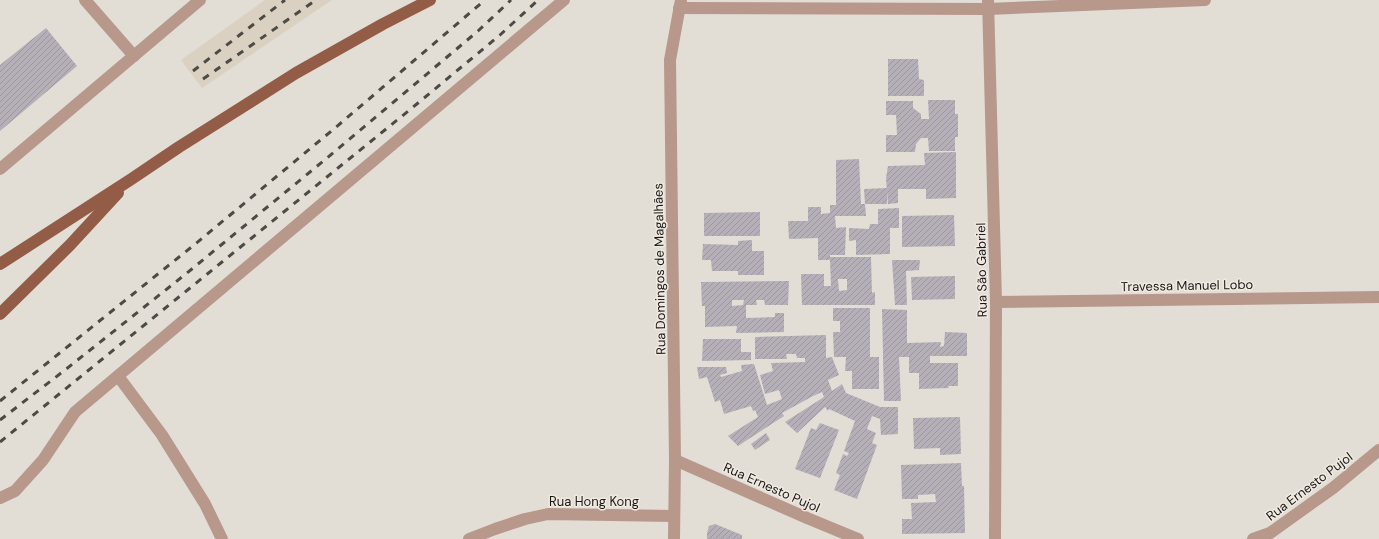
<svg xmlns="http://www.w3.org/2000/svg" width="1379" height="539" viewBox="0 0 1379 539" font-family="'DM Sans',sans-serif">
<style>
.built{fill:#dad1c2}
.building{fill:url(#building-hatch);fill-rule:evenodd}
.lines{fill:none;stroke-linecap:round;stroke-linejoin:round}
.service{stroke:#b7988b;stroke-width:12}
.minor{stroke:#b7988b;stroke-width:12}
.primary{stroke:#935c46;stroke-width:12}
.rail{stroke:#4c4a45;stroke-width:3;stroke-dasharray:7 7;stroke-linecap:butt}
.labels{text-anchor:middle;stroke-width:3;stroke-linejoin:round;paint-order:stroke}
.street-label{font-size:13px;fill:#191714;stroke:#f0eae2}
</style>
<defs>
<pattern id="building-hatch" width="6" height="6" patternUnits="userSpaceOnUse"><rect width="6" height="6" fill="#b5b0b7"/><path d="M-1 1l2-2M0 6l6-6M5 7l2-2" fill="none" stroke="#9b979c"/></pattern>
</defs>
<rect width="100%" height="100%" fill="#e2ddd5"/>
<polygon class="built" points="265,0 332,0 202,88 181,60"/>
<g class="building">
<polygon points="46,28 77,66 0,131 0,65"/>
<polygon points="888,59 918,59 919,79 924,80 924,96 888,96"/>
<polygon points="928,100 955,100 955,114 958,114 958,137 955,137 955,151 929,151 928,138 921,138 916,144 915,152 886,152 886,135 897,135 896,115 886,115 886,101 913,101 913,108 921,114 921,119 929,119"/>
<polygon points="956,152 956,198 926,199 926,189 898,189 898,203 888,204 886,178 888,166 925,165 924,153"/>
<path d="M 859,159 L 861,204 L 865,204 L 866,216 L 835,216 L 836,228 L 846,227 L 845,255 L 830,255 L 830,257 L 871,257 L 872,293 L 875,292 L 875,305 L 802,305 L 801,274 L 824,274 L 824,286 L 831,286 L 830,260 L 818,260 L 818,238 L 789,239 L 788,221 L 808,221 L 808,207 L 821,207 L 821,214 L 830,213 L 830,205 L 836,205 L 836,160 ZM 838,279 L 847,279 L 847,290 L 839,291 Z"/>
<polygon points="887,188 887,204 865,204 864,189"/>
<polygon points="899,208 899,228 890,228 890,254 856,255 856,240 849,241 849,228 869,229 870,224 878,224 878,209"/>
<polygon points="760,212 760,236 704,236 704,213"/>
<polygon points="954,215 955,246 902,247 902,216"/>
<polygon points="752,240 752,251 764,251 764,275 738,275 738,271 712,271 711,260 702,260 703,244 738,245 738,241"/>
<polygon points="892,260 920,260 919,270 906,271 907,305 895,305"/>
<polygon points="955,276 955,299 912,300 911,277"/>
<path d="M 789,281 L 788,305 L 765,305 L 764,300 L 756,300 L 757,305 L 746,305 L 746,318 L 775,317 L 775,313 L 784,313 L 784,332 L 736,333 L 737,326 L 705,327 L 705,306 L 702,306 L 701,282 ZM 732,300 L 744,300 L 743,305 L 732,306 Z"/>
<polygon points="833,308 870,308 870,357 879,357 879,389 852,389 852,371 845,371 846,357 834,357 833,332 840,332 840,321 833,321"/>
<polygon points="882,309 907,310 907,343 941,342 940,347 944,346 945,332 967,333 967,356 930,356 930,363 958,363 958,386 948,386 949,388 919,389 919,373 909,373 909,357 899,357 901,401 884,401"/>
<polygon points="826,335 826,358 832,357 839,375 828,380 832,391 842,384 846,393 880,407 898,407 898,434 881,435 880,419 872,416 867,429 876,433 872,443 877,445 857,499 834,490 840,475 836,473 843,454 847,456 849,453 844,451 855,421 829,409 828,411 825,407 797,433 785,422 824,397 822,392 813,396 782,413 784,416 738,446 728,436 758,417 755,410 753,411 751,406 724,414 720,400 715,402 707,377 699,379 697,367 726,367 727,373 720,375 721,377 742,371 741,365 754,364 767,405 782,399 779,390 765,394 760,375 773,371 771,363 805,362 805,358 797,358 796,354 786,354 787,359 755,359 755,337"/>
<polygon points="703,339 741,339 741,352 751,352 751,360 702,361"/>
<polygon points="960,417 961,454 940,455 940,448 914,449 913,418"/>
<polygon points="820,423 839,430 820,478 795,469 811,428 816,430"/>
<polygon points="766,433 770,440 755,450 751,444"/>
<polygon points="961,463 962,486 964,486 965,533 902,534 902,519 912,519 911,503 936,502 935,494 918,495 918,499 902,499 901,465"/>
<polygon points="715,524 742,535 742,539 707,539 707,533 709,526"/>
</g>
<g class="lines">
<g class="service">
<polyline points="85,0 134,56"/>
<polyline points="0,169 200,0"/>
</g>
<g class="minor">
<polyline points="988,0 996,302 995,539"/>
<polyline points="679,8 988,9 1205,0"/>
<polyline points="996,302 1379,297"/>
<polyline points="118,376 162,435 205,504 222,539"/>
<polyline points="675,460 807,518 858,539"/>
<polyline points="0,498 15,491 43,460 75,412 564,0"/>
<polyline points="469,539 495,529 525,519 548,514 674,516"/>
<polyline points="674,539 675,460 670,60 681,0"/>
<polyline points="1253,539 1270,533 1333,488 1379,450"/>
</g>
<g class="primary">
<polyline points="0,264 130,180 179,147 296,73 383,24 430,0"/>
<polyline points="0,314 70,245 118,193"/>
</g>
<g class="rail">
<polyline points="193,71 285,0"/>
<polyline points="203,79 316,0"/>
<polyline points="0,401 194,245 335,128 485,0"/>
<polyline points="0,420 65,370 187,273 327,158 478,31 511,0"/>
<polyline points="0,442 412,108 500,35 538,0"/>
</g>
</g>
<g class="labels">
<g class="street-label">
<text transform="translate(659 269) rotate(-91)" y="5">Rua Domingos de Magalhães</text>
<text transform="translate(981 270) rotate(-91)" y="5">Rua São Gabriel</text>
<text transform="translate(1187 285) rotate(-1)" y="5">Travessa Manuel Lobo</text>
<text transform="translate(1309 486) rotate(-37)" y="5">Rua Ernesto Pujol</text>
<text transform="translate(772 487) rotate(24)" y="5">Rua Ernesto Pujol</text>
<text x="594" y="506">Rua Hong Kong</text>
</g>
</g>
</svg>
